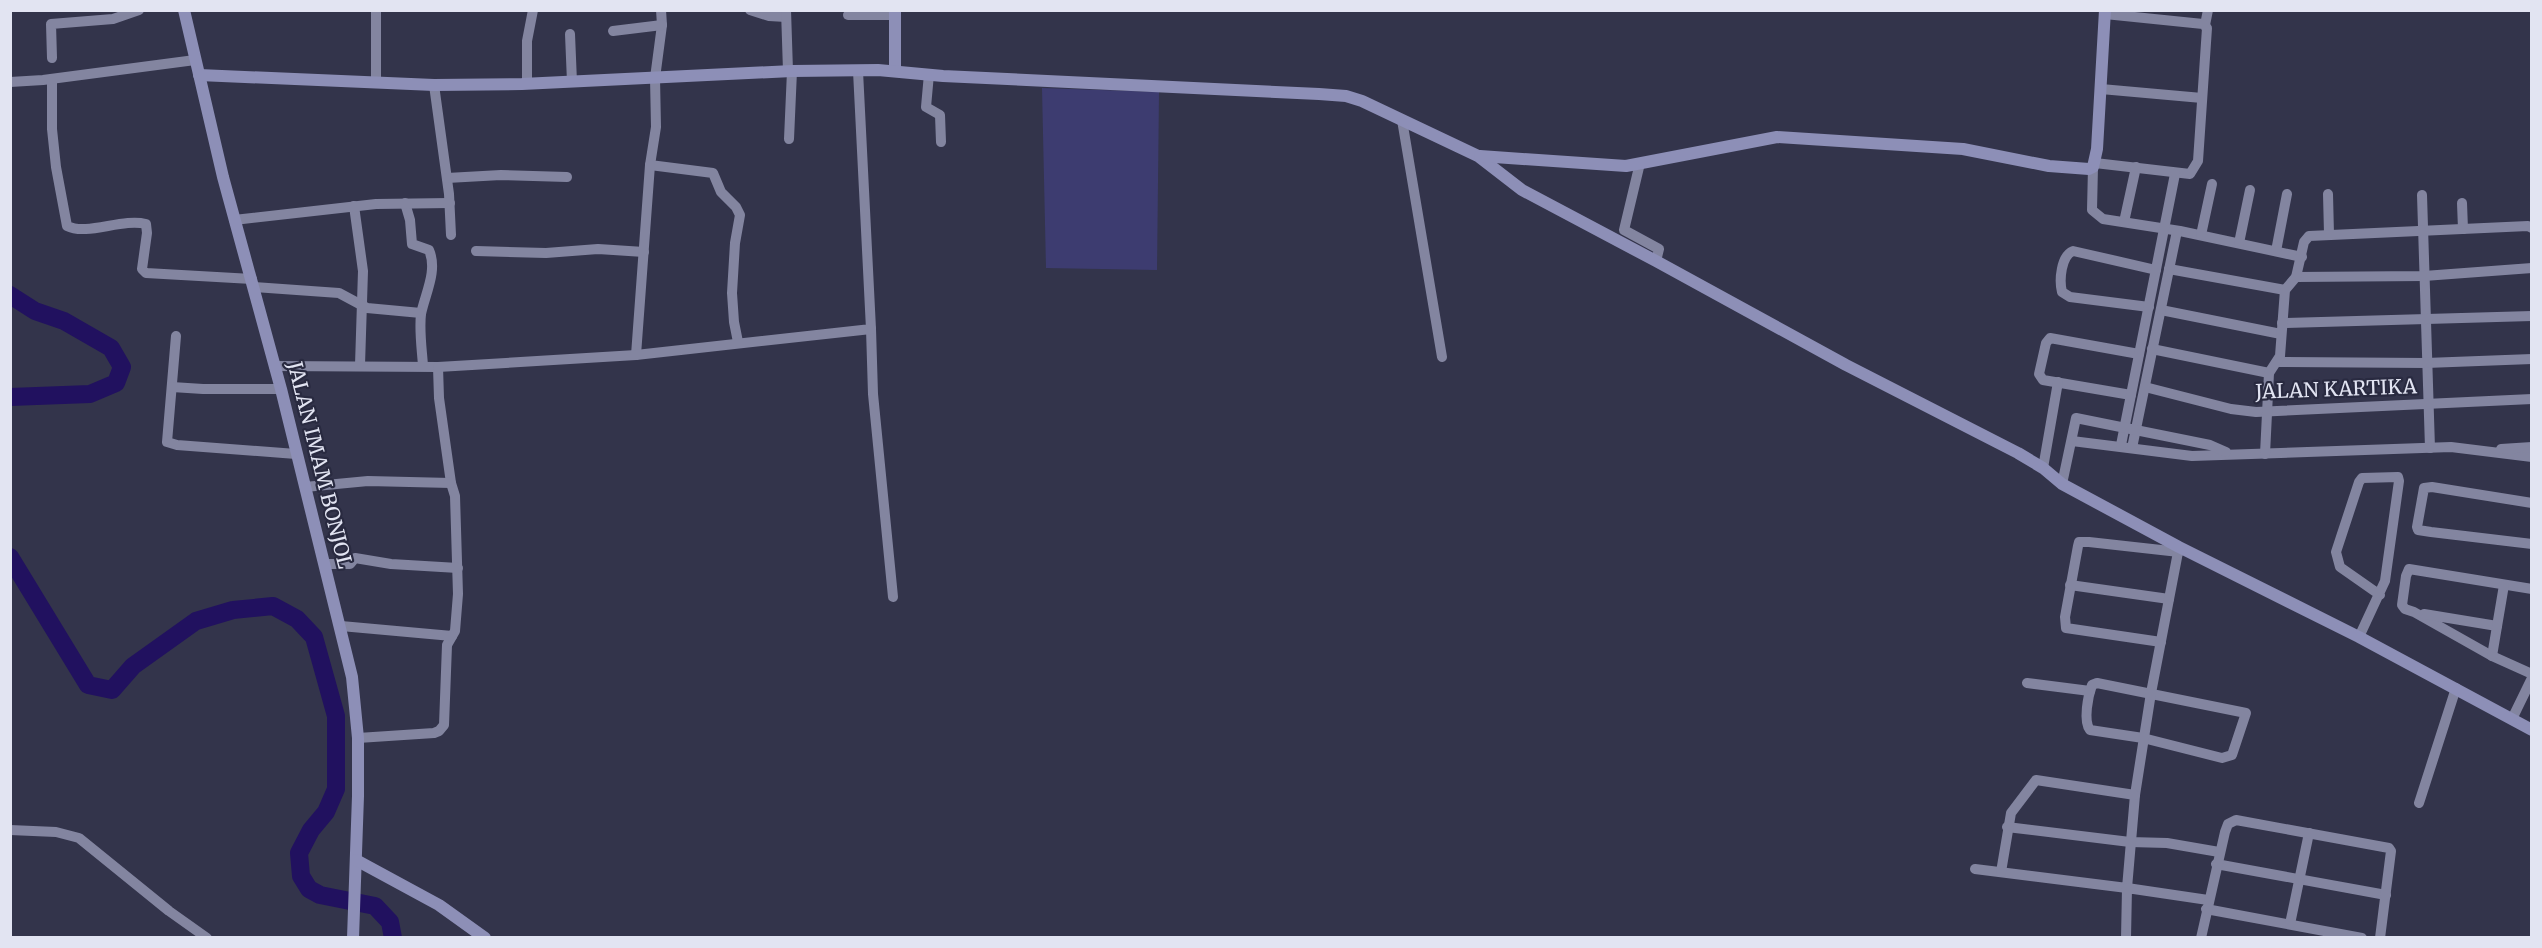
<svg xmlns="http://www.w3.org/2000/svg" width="2542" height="948" viewBox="0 0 2542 948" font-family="Merriweather,serif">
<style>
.green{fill:#3d3c70}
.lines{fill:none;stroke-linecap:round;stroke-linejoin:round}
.river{stroke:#21115f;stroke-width:18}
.street{stroke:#8385a0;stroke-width:10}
.secondary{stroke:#8d8fb7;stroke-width:12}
.labels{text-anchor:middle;stroke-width:4.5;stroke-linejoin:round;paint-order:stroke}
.street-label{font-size:20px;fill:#e2e4f2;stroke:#292a40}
</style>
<rect width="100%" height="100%" fill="#33344b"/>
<polygon class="green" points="1042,88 1159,92 1157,270 1046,268"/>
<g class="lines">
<g class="river">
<polyline points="10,295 35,311 64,321 111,348 122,367 116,383 90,394 10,397"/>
<polyline points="10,557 88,685 112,690 133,666 196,621 233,610 273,606 297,619 314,637 336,716 336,789 326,812 311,830 299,853 301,876 309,889 320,895 375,906 390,922 393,938"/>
</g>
<g class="street">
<polyline points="376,10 376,83"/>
<polyline points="661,10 662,25 655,78 656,127 650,165 713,173 721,192 736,207 740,215 735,243 732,293 734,322 738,342"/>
<polyline points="750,10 769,16 786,17"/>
<polyline points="786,10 788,71"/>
<polyline points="848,15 895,15"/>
<polyline points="2205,25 2208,10"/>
<polyline points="613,31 662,25"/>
<polyline points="570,34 572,82"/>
<polyline points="52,58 51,24 113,19 139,10"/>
<polyline points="929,74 926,107 940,115 941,142"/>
<path d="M 52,79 L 52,129 L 56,167 L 67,226 C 87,236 122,218 146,224 L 147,233 L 142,269 L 146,273 L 252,279"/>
<polyline points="10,82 43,80 195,60"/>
<polyline points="527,84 527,41 533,10"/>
<polyline points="434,85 449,194 451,235"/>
<polyline points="2101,89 2202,98"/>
<polyline points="1402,120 1442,357"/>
<polyline points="789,139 792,71"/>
<polyline points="1640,163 1624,230 1659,249 1656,261"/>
<polyline points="2095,163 2190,174 2198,161 2207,28 2203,24 2105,14"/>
<polyline points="2093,167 2092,210 2103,219 2180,231 2302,257"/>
<polyline points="447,178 501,175 567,177"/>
<polyline points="2328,194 2329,234"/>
<polyline points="2422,195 2430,448"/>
<path d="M 405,203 L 410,220 L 412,244 L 429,250 C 438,271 425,294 421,314 C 419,331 422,350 423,366"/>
<polyline points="2462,203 2463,229"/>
<polyline points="354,206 363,271 360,365"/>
<polyline points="234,220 376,204 450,203"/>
<polyline points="2124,222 2136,167"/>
<polyline points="2201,235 2212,184"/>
<polyline points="2239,243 2250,190"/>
<polyline points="476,251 546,253 598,249 644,252"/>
<polyline points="2276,251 2287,194"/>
<polyline points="2169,269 2285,290"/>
<polyline points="2296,277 2424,276 2532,268"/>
<polyline points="254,287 339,293 367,308 421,313"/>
<path d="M 2149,307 L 2070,297 L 2062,292 C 2059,280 2061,256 2073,251 L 2156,270"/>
<polyline points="2161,310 2281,334"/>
<polyline points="2282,323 2532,316"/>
<polyline points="871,329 873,394 893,597"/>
<polyline points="176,336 167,442 177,445 296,454"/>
<polyline points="2152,349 2269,373"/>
<polyline points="636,355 650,165"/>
<polyline points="2278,362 2426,363 2532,359"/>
<polyline points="274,366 438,367 439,398 451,483 455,496 458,594 455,631 447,645 444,725 439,731 434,733 358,738"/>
<polyline points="438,367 636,355 871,329 858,71"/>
<polyline points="172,387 203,389 281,389"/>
<polyline points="2145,387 2231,409 2256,412 2532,399"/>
<polyline points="2131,395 2043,380 2039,374 2046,343 2050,338 2139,354"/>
<polyline points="2072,441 2192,456 2451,447 2532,457"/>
<polyline points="2121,445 2175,174"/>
<polyline points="2132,448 2177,231"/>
<polyline points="2501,449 2532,447"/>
<polyline points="2265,454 2269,373 2280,356 2285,290 2296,277 2304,242 2309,236 2528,226 2532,228"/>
<polyline points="2043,468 2058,382"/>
<polyline points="2062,484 2076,418 2210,445 2226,452"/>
<polyline points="305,487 368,481 451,483"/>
<polyline points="2532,503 2432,487 2424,488 2417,527 2418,530 2431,532 2532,544"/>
<polyline points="325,564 350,564 355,558 391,564 458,568"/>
<polyline points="2070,585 2169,599"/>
<polyline points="2532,589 2409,569 2406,576 2402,605 2405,609 2414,612 2492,656 2532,674"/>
<polyline points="2424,614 2497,626"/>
<polyline points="341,626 452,636"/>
<polyline points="2359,637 2385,581 2399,481 2398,477 2362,478 2359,482 2336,552 2340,567 2380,595"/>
<polyline points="2161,642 2066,628 2065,617 2078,546 2079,542 2089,542 2179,552"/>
<polyline points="2492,656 2504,585"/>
<polyline points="2027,683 2090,691"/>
<path d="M 2097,683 L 2246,713 L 2232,755 L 2222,758 L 2143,738 L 2090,730 C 2083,721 2088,696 2092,685 Z"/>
<polyline points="2512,719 2532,678"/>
<polyline points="2419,803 2456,688"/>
<polyline points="2007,827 2130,842 2167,843 2219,852"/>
<polyline points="10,830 56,832 79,838 169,911 207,938"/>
<polyline points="2216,864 2386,895"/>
<polyline points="1975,869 2127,888 2135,795 2151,693 2179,547"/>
<polyline points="2001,872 2011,813 2036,780 2135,795"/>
<polyline points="2206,909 2362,938"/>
<polyline points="2290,924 2309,833"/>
<polyline points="2126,938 2127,888 2208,900"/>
<polyline points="2201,938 2225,832 2228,824 2236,820 2389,848 2391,851 2380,938"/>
</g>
<g class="secondary">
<polyline points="184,10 223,177 281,389 352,677 358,738 358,796 353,938"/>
<polyline points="895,71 895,10"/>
<polyline points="199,75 434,85 522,84 792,71 878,70 943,76 1319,94 1346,96 1362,101 1478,156 1522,190 1656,261 1846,365 2018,453 2043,468 2062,484 2179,547 2359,637 2532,730"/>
<polyline points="1480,156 1626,166 1777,137 1963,149 2049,166 2089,169 2093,167 2097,149 2105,10"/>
<polyline points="356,860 439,905 485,938"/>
</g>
</g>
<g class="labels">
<g class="street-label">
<text transform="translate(2336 389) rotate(-2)" y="7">JALAN KARTIKA</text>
<text transform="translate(320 465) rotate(76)" y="7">JALAN IMAM BONJOL</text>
</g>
</g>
<rect width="2542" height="948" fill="none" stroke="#e2e4f2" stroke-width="24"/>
</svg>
